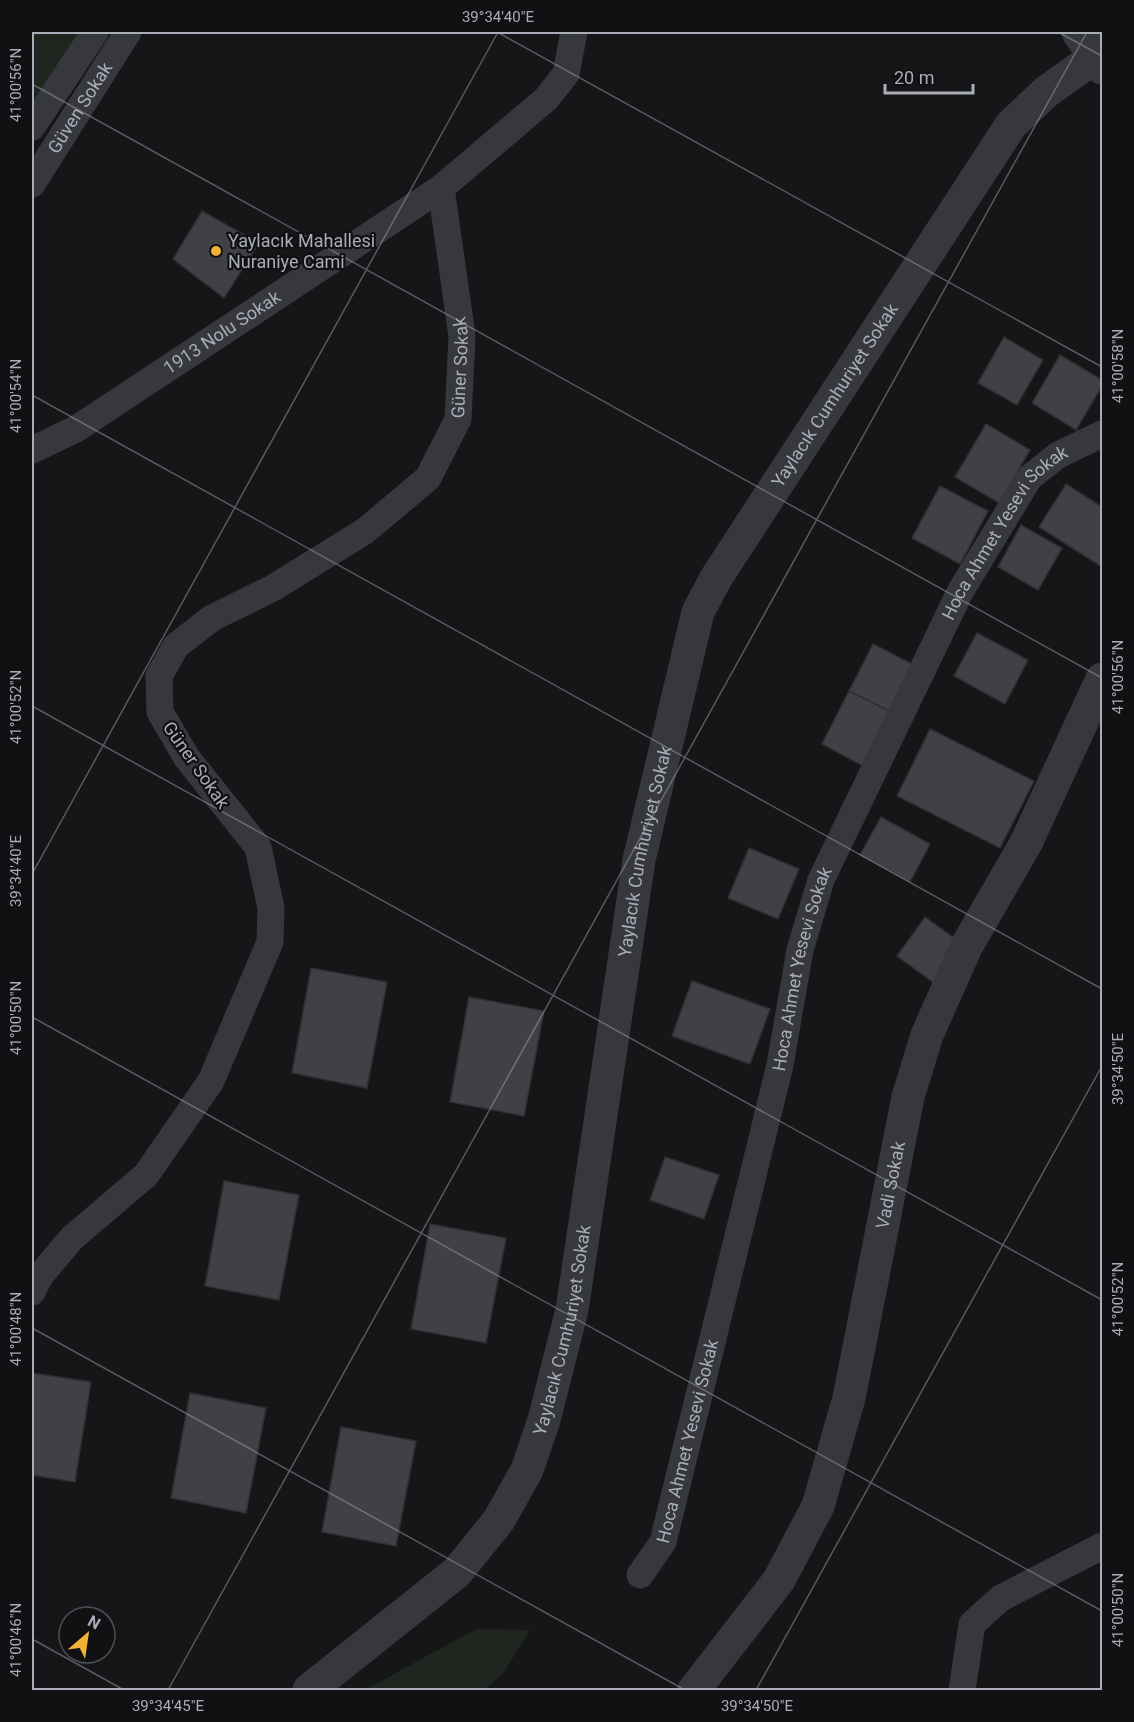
<svg xmlns="http://www.w3.org/2000/svg" width="1134" height="1722" viewBox="0 0 1134 1722" font-family="Roboto,sans-serif">
<style>
.green{fill:#1e261f}
.building{fill:#404145;stroke:#303034;stroke-width:1.5}
.lines{fill:none;stroke-linecap:round;stroke-linejoin:round}
.minor{stroke:#37383d;stroke-width:27}
.tertiary{stroke:#37383d;stroke-width:33}
.tertiary-bridge{stroke:#37383d;stroke-width:33}
.ticks{fill:none;stroke:#a8adb8;stroke-width:1.5;stroke-opacity:0.45}
.poi-dot{fill:#f2b134;stroke:#111113;stroke-width:2}
.labels{text-anchor:middle;stroke-width:4.5;stroke-linejoin:round;paint-order:stroke}
.street-label{font-size:18px;fill:#a8adb8;stroke:#111113}
.poi-label{font-size:18px;fill:#a8adb8;stroke:#111113;text-anchor:start}
.neatline{fill:none;stroke:#a8adb8;stroke-width:2}
.ticks-label{font-size:15px;text-anchor:middle;fill:#a8adb8}
</style>
<rect width="100%" height="100%" fill="#161618"/>
<g class="green">
<polygon points="32,32 90,32 32,110"/>
<polygon points="476,1629 530,1630 503,1674 484,1690 365,1690"/>
</g>
<g class="building">
<polygon points="202,211 259,243 224,298 173,259"/>
<polygon points="1004,337 1043,360 1017,405 978,383"/>
<polygon points="1060,355 1102,380 1102,386 1076,430 1032,403"/>
<polygon points="986,424 1030,450 999,503 955,477"/>
<polygon points="1066,484 1102,507 1102,567 1039,527"/>
<polygon points="940,486 988,511 960,564 912,538"/>
<polygon points="1021,525 1062,548 1038,590 998,567"/>
<polygon points="977,633 1028,660 1005,704 954,676"/>
<polygon points="873,644 916,666 893,713 849,691"/>
<polygon points="849,691 893,713 865,767 822,744"/>
<polygon points="930,729 1034,781 1000,848 897,796"/>
<polygon points="881,817 930,844 910,882 860,855"/>
<polygon points="749,848 799,869 778,919 728,898"/>
<polygon points="925,917 965,946 937,985 897,956"/>
<polygon points="311,968 387,982 367,1088 292,1073"/>
<polygon points="692,981 770,1009 750,1064 672,1036"/>
<polygon points="469,997 544,1011 524,1116 450,1102"/>
<polygon points="665,1157 719,1175 704,1219 650,1200"/>
<polygon points="224,1181 299,1195 279,1300 205,1286"/>
<polygon points="430,1224 506,1238 486,1343 411,1329"/>
<polygon points="32,1373 91,1382 75,1482 32,1475"/>
<polygon points="190,1393 266,1408 246,1513 171,1498"/>
<polygon points="341,1427 416,1441 396,1546 322,1532"/>
</g>
<g class="lines">
<g class="minor">
<polyline points="32,127 95,32"/>
<path id="s1" d="M 32,184 L 128,32"/>
<path id="s2" d="M 32,450 L 76,429 L 441,188 L 546,99 L 566,74 L 574,32"/>
<path id="s3" d="M 32,1292 L 40,1276 L 72,1238 L 146,1175 L 211,1081 L 270,942 L 271,908 L 258,847 L 187,758 L 160,712 L 159,676 L 176,646 L 212,618 L 273,588 L 365,531 L 428,478 L 458,419 L 462,336 L 441,188"/>
<path id="s4" d="M 640,1575 L 663,1542 L 780,1065 L 800,950 L 821,880 L 960,592 L 1029,478 L 1058,455 L 1102,434"/>
<polyline points="962,1690 972,1624 1001,1598 1102,1546"/>
</g>
<g class="tertiary">
<path id="s5" d="M 309,1690 L 457,1572 L 499,1520 L 527,1470 L 544,1420 L 572,1310 L 639,860 L 698,612 L 716,578 L 1011,125 L 1046,92 L 1102,52"/>
<path id="s6" d="M 694,1690 L 779,1580 L 818,1506 L 849,1398 L 908,1097 L 927,1035 L 966,947 L 1026,843 L 1102,679"/>
</g>
<polyline class="tertiary-bridge" points="1078,32 1102,68"/>
</g>
<path class="ticks" d="M 497,32 L 1102,367M 1058,32 L 1102,56M 32,84 L 1102,678M 32,395 L 1102,989M 32,706 L 1102,1300M 32,874 L 498,32M 32,1017 L 1102,1611M 32,1328 L 685,1690M 32,1639 L 124,1690M 168,1690 L 1087,32M 756,1690 L 1102,1066"/>
<circle class="poi-dot" cx="216" cy="251" r="6"/>
<g class="labels">
<g class="street-label">
<text dy="6" stroke="none"><textPath href="#s1" startOffset="90">Güven Sokak</textPath></text>
<text dy="6" stroke="none"><textPath href="#s2" startOffset="224">1913 Nolu Sokak</textPath></text>
<text dy="6" stroke="none"><textPath href="#s3" startOffset="1186">Güner Sokak</textPath></text>
<text dy="6" stroke="none"><textPath href="#s5" startOffset="1446">Yaylacık Cumhuriyet Sokak</textPath></text>
<text dy="6" stroke="none"><textPath href="#s4" startOffset="1116">Hoca Ahmet Yesevi Sokak</textPath></text>
<text transform="translate(196 765) rotate(55)" y="6">Güner Sokak</text>
<text dy="6" stroke="none"><textPath href="#s5" startOffset="944">Yaylacık Cumhuriyet Sokak</textPath></text>
<text dy="6" stroke="none"><textPath href="#s4" startOffset="630">Hoca Ahmet Yesevi Sokak</textPath></text>
<text dy="6" stroke="none"><textPath href="#s6" startOffset="552">Vadi Sokak</textPath></text>
<text dy="6" stroke="none"><textPath href="#s5" startOffset="458">Yaylacık Cumhuriyet Sokak</textPath></text>
<text dy="6" stroke="none"><textPath href="#s4" startOffset="144">Hoca Ahmet Yesevi Sokak</textPath></text>
</g>
<g class="poi-label">
<text x="228" y="247">Yaylacık Mahallesi<tspan x="228" dy="21">Nuraniye Cami</tspan></text>
</g>
</g>
<rect width="1134" height="1722" fill="none" stroke="#111113" stroke-width="66"/>
<g transform="translate(87 1635) rotate(29)"><circle r="28" fill="#111113" stroke="#4d4f55" stroke-width="1.5"/>
<path d="M0-4.5L10 22L0 15L-10 22Z" fill="#f2b134"/>
<text y="-9" font-size="16" font-weight="bold" text-anchor="middle" fill="#a8adb8">N</text>
</g>
<path d="M885 84v9h88v-9" fill="none" stroke="#a8adb8" stroke-width="3"/>
<text x="894" y="84" font-size="18" fill="#a8adb8" stroke="#111113" stroke-width="4.5" paint-order="stroke">20 m</text>
<rect x="33" y="33" width="1068" height="1656" class="neatline"/>
<g class="ticks-label">
<text x="498" y="22">39°34'40"E</text>
<text transform="translate(16 85) rotate(-90)" y="5">41°00'56"N</text>
<text transform="translate(1118 366) rotate(-90)" y="5">41°00'58"N</text>
<text transform="translate(16 396) rotate(-90)" y="5">41°00'54"N</text>
<text transform="translate(1118 677) rotate(-90)" y="5">41°00'56"N</text>
<text transform="translate(16 707) rotate(-90)" y="5">41°00'52"N</text>
<text transform="translate(16 871) rotate(-90)" y="5">39°34'40"E</text>
<text transform="translate(16 1018) rotate(-90)" y="5">41°00'50"N</text>
<text transform="translate(1118 1069) rotate(-90)" y="5">39°34'50"E</text>
<text transform="translate(1118 1299) rotate(-90)" y="5">41°00'52"N</text>
<text transform="translate(16 1329) rotate(-90)" y="5">41°00'48"N</text>
<text transform="translate(1118 1610) rotate(-90)" y="5">41°00'50"N</text>
<text transform="translate(16 1640) rotate(-90)" y="5">41°00'46"N</text>
<text x="168" y="1711">39°34'45"E</text>
<text x="757" y="1711">39°34'50"E</text>
</g>
</svg>
